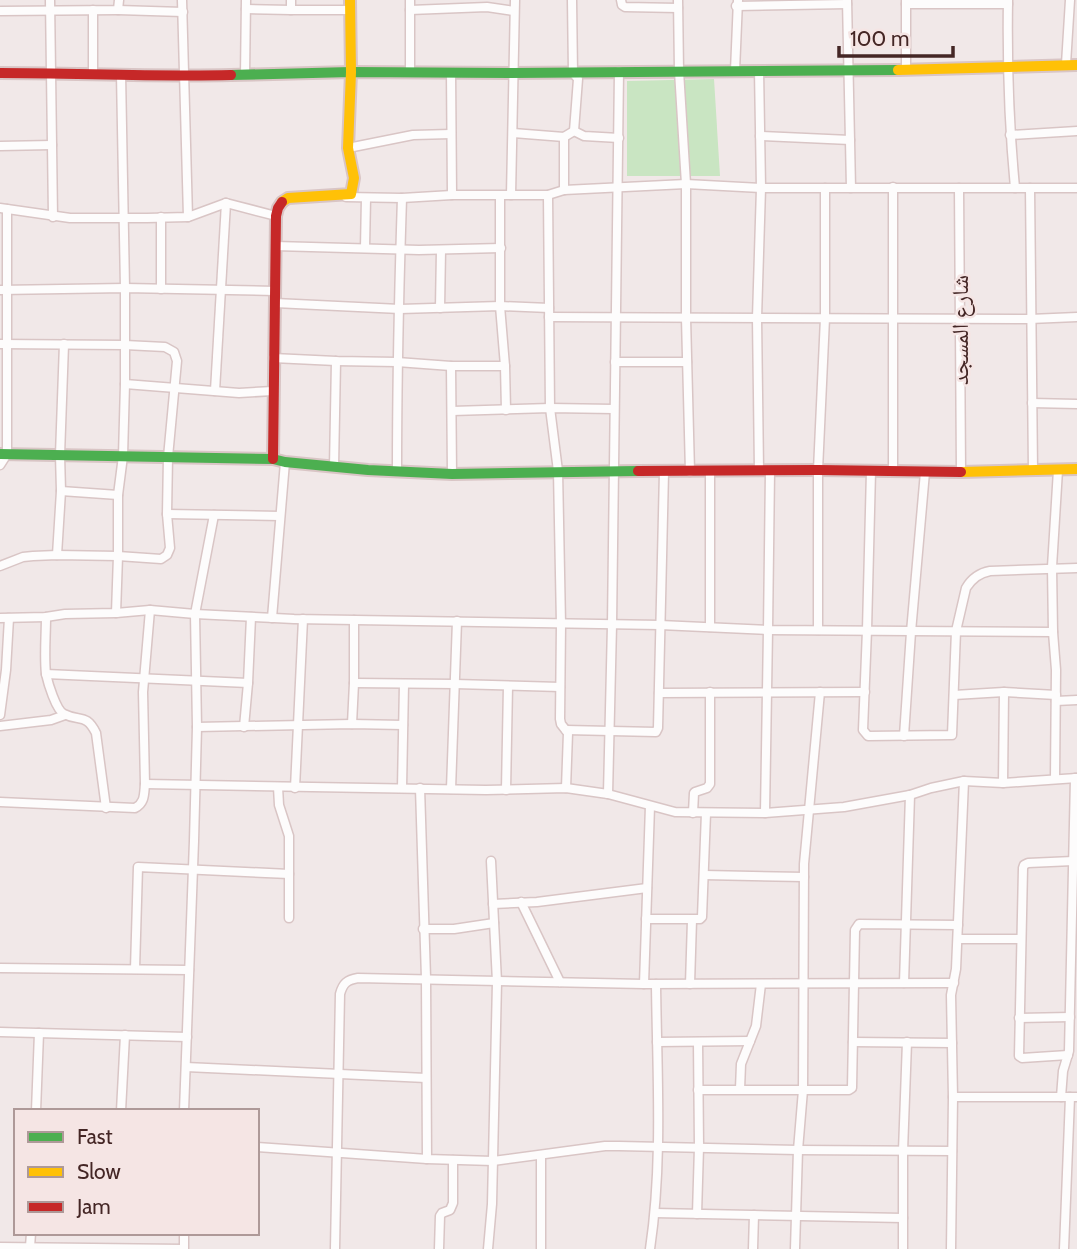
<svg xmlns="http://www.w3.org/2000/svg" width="1077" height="1249" viewBox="0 0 1077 1249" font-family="Cabin,'Noto Naskh Arabic',sans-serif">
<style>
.green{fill:#c9e5c2}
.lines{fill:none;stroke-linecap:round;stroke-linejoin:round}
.street-casing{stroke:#d9c5c5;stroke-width:11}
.fast-casing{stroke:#d9c5c5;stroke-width:14}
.slow-casing{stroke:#d9c5c5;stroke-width:14}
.jam-casing{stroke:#d9c5c5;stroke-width:14}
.street{stroke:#fdfcfc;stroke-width:8}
.fast{stroke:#4caf50;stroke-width:10}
.slow{stroke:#ffc107;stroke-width:10}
.jam{stroke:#c62828;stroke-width:10}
.labels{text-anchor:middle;stroke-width:5;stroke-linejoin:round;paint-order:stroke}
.street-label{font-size:23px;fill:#442625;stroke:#f5e5e4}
</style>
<rect width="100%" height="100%" fill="#f1e8e8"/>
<polygon class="green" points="714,79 720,176 627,176 627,81"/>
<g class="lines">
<defs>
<g id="street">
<polyline points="50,0 53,217"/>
<polyline points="182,0 188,217"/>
<polyline points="291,0 291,10 350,10"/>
<polyline points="572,0 573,73 578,79 574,131"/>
<polyline points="621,0 622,5 625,7 678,8"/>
<polyline points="678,0 679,71 686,184 686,318 690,472"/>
<polyline points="847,0 851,188"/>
<path d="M 1008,0 C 1007,63 1009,125 1015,188"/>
<polyline points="906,4 1008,4"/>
<polyline points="736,6 847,4"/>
<polyline points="246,9 291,10"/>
<polyline points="118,10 183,12"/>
<polyline points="410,10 487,7 514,11"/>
<polyline points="0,11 118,10 119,0"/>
<polyline points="1066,64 1070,0"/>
<polyline points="906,70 906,0"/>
<polyline points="735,71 738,0"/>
<polyline points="410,72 410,0"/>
<polyline points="451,72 452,195"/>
<polyline points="93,73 93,10"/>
<polyline points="245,75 246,0"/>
<polyline points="513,133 564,137 574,131 584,136 619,138"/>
<polyline points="1010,135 1077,131"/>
<polyline points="760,136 850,140"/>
<polyline points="0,146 52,145"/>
<polyline points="348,148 413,135 451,134"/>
<polyline points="959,188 961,472"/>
<polyline points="1030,188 1033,471"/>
<polyline points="564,190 564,137"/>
<polyline points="511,195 515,0"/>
<polyline points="548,195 550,408 558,471 561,624 560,719 561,724 568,733 566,788"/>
<polyline points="346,197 402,198 452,195 548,195 564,190 686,184 761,188 1077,188"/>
<polyline points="0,208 70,218 147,218 188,217 226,203 276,216"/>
<polyline points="275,246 419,250 501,248"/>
<polyline points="365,248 366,198"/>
<polyline points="161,289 161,217"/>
<polyline points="0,290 125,288 275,291"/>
<polyline points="275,303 400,309 500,306 549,308"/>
<polyline points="440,308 441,250"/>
<polyline points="549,317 1030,319 1077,317"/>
<polyline points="0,344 125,345 165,347 174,352 177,361 168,457 167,514 170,548 167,555 161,559 118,556 57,555 33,556 23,557 0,566"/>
<polyline points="273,358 336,361 397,362 451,366 505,366 500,306 500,196"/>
<polyline points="615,362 687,362"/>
<polyline points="451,366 452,474"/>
<polyline points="505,366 506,410"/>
<polyline points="125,384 239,393 273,391"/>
<polyline points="215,391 226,203"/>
<polyline points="1032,403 1077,404"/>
<polyline points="452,411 550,408 614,409"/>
<polyline points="0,465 7,454 7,209"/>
<polyline points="334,467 336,361"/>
<polyline points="710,471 710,627"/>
<polyline points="759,471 757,318 761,188 759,70"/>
<path d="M 871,471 L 867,630 L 863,730 L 868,736 L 952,735 L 956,631 L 966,588 C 972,578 979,573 990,571 L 1077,568"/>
<polyline points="893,471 893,187"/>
<path d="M 397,472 C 397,381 399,290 402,198"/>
<polyline points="61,491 118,495"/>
<polyline points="167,514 280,516"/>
<polyline points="57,555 61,491 60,455 64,344"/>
<polyline points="116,613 118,556 118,495 123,456 125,384 125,288 121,74"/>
<path d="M 46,617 C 46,635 44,656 46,674 C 48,683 56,710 64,714 C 80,722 86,713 96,733 L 106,808"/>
<polyline points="0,618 46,617 65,614 116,613 150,610 195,614 294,619 660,625 768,630 1053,632"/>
<polyline points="272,618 285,462"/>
<polyline points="818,630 818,470 825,318 825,188"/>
<polyline points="46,674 248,683"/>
<polyline points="354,683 455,684 560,687"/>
<polyline points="659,693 865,692"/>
<polyline points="954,695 1004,692 1056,695"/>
<polyline points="1056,701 1077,700"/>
<polyline points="0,715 6,670 9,618"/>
<polyline points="352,724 354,683 354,620"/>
<polyline points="0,726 51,720 65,715"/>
<polyline points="197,727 352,724 403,725"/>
<polyline points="244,727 248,683 251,617"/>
<polyline points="566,730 656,732 658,728 664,472"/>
<polyline points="904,736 911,632 925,472"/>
<polyline points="1055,779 1056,670 1053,632 1052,567 1058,470"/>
<polyline points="1003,783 1004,692"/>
<polyline points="145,784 486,790 566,788 608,794 675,812 765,813 844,807 910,795 931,788 964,781 1003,783 1077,778"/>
<polyline points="278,787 279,805 289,836 289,918"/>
<polyline points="295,788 303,619"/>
<polyline points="402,788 404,684"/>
<polyline points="420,788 426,978 427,1159"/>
<polyline points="451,789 457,621"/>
<polyline points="506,790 508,686"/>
<polyline points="608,794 612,625 619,71"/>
<path d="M 0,802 L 135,808 C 145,803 144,794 145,784 L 143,692 L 150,610"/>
<polyline points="693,813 694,793 695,792 707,788 710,784 710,692"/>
<polyline points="765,813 768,630 770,471"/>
<polyline points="704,875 804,877"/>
<polyline points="521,902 560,982"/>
<polyline points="493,904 537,902 647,888"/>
<polyline points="646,919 700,919 702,917 706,813"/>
<polyline points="423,929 454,929 494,923"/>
<polyline points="958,939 1021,939"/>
<polyline points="0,968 189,970"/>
<polyline points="135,969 138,867 289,874"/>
<polyline points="904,983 910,795"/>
<polyline points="644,984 650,806"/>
<polyline points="690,984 692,920"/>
<polyline points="1019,1018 1070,1017"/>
<polyline points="0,1032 187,1037"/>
<polyline points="657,1042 750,1041"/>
<polyline points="853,1042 952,1043"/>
<polyline points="1068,1055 1022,1058 1019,1056 1023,868 1024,865 1028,863 1073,861"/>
<polyline points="186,1067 426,1078"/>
<polyline points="740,1089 741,1064 756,1026 761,984"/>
<polyline points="698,1090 849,1090 852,1088 855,930 859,924 958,925"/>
<polyline points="953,1097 1077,1097"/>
<polyline points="1061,1097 1063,1071 1069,1051 1075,778"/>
<polyline points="36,1111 39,1033"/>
<polyline points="121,1111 125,1035"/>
<polyline points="184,1111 194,841 197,727 195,614 214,515"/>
<polyline points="257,1147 427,1159 493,1161 605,1146 619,1146 798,1150 952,1151"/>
<polyline points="655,1213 903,1218"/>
<polyline points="697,1214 699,1147 698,1042"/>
<polyline points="0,1247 184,1249 184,1233"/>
<polyline points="30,1247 31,1233"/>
<path d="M 335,1249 L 340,994 C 343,983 347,980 358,978 L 644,984 L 954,983"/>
<polyline points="439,1249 440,1216 442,1213 450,1210 453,1203 453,1160"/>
<polyline points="488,1249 492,1204 497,982 491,861"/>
<polyline points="541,1249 541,1156"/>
<path d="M 650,1249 C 663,1162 657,1072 656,984"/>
<polyline points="753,1249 754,1215"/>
<polyline points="795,1249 798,1150 803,1090 804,864 820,692"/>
<polyline points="903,1249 903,1151 907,1042"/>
<polyline points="951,1249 953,1097 951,995 956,969 964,781"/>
<polyline points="1064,1249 1070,1097"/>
</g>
<g id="fast">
<polyline points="231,75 351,72 512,73 898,70"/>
<polyline points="0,454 273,459 285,462 368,470 452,474 638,471"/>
</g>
<g id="slow">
<polyline points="898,70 1077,65"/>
<polyline points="282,202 288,198 351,194 354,178 348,148 351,72 350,0"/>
<polyline points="961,472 1077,469"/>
</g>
<g id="jam">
<path d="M 0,73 C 77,73 154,77 231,75"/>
<polyline points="273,459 276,216 278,208 282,202"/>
<polyline points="638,471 818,470 961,472"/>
</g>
</defs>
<use href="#street" class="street-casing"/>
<use href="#fast" class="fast-casing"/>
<use href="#slow" class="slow-casing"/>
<use href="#jam" class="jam-casing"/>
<use href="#street" class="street"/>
<use href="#fast" class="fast"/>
<use href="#slow" class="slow"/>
<use href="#jam" class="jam"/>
</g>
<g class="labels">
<g class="street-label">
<text transform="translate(960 330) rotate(-90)" y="8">شارع المسجد</text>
</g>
</g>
<rect x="14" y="1109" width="245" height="126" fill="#f5e5e4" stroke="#ae9998" stroke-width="2"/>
<rect x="28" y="1132" width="35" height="10" fill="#4caf50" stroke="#ae9998" stroke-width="2"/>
<text x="77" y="1144" font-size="21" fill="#442625">Fast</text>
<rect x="28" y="1167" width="35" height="10" fill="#ffc107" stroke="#ae9998" stroke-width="2"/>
<text x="77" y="1179" font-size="21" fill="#442625">Slow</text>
<rect x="28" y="1202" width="35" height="10" fill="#c62828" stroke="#ae9998" stroke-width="2"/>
<text x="77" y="1214" font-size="21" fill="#442625">Jam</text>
<path d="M839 46v10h114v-10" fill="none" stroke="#442625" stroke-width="3.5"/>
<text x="850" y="46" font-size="21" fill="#442625" stroke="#f5e5e4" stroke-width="5" paint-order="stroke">100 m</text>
</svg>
